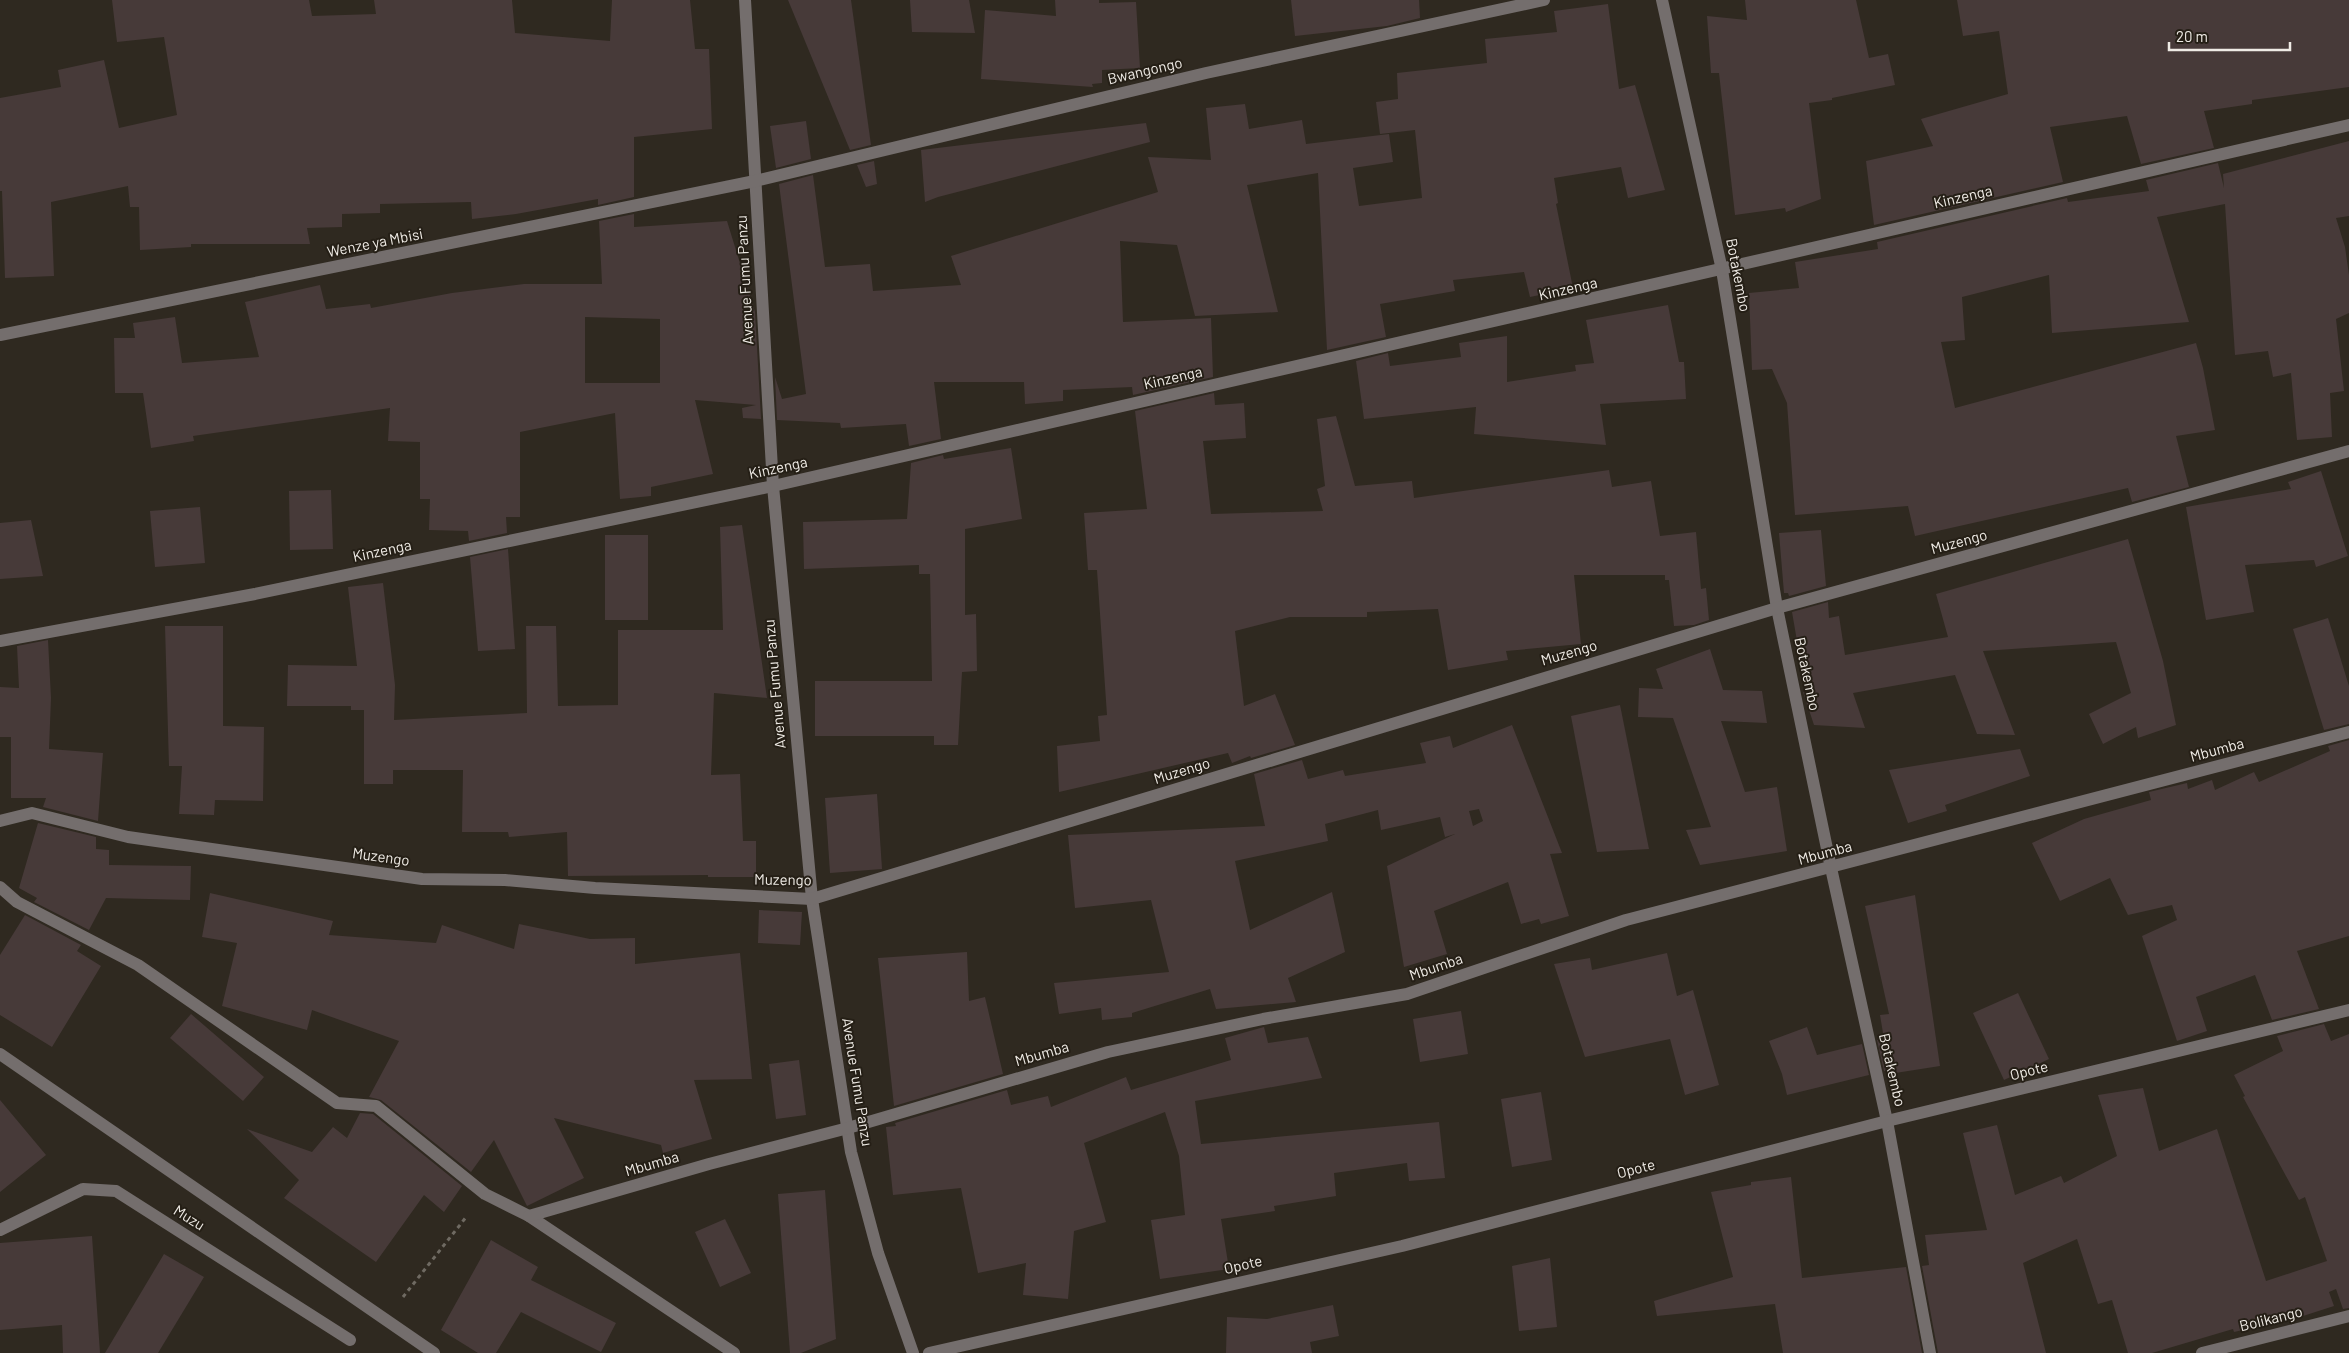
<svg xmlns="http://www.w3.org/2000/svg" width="2349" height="1353" viewBox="0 0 2349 1353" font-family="Barlow,sans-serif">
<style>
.building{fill:#473a39;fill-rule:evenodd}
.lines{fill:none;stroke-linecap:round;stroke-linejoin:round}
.path{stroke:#6f6a62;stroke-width:3;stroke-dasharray:4 4;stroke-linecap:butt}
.minor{stroke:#746e6d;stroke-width:12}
.labels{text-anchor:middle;stroke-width:4;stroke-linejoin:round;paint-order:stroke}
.street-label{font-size:15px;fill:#efebe5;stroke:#251f16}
</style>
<rect width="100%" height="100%" fill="#2f2920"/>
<g class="building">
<polygon points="112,0 309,0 312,16 376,14 374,0 512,0 515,33 610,41 612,0 690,0 695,49 709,49 712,129 634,137 634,197 598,205 598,199 516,214 472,219 471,202 380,204 380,213 342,214 342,227 307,228 310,244 191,244 191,247 140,250 139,207 130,207 128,186 51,202 54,276 5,278 2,191 0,191 0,98 61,87 58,70 104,60 119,128 177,115 164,37 117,42"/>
<polygon points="788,0 851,0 871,145 850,150"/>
<polygon points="910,0 969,0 975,33 912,32"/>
<polygon points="1055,0 1099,0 1099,3 1136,2 1140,68 1102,70 1102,83 1092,84 1093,87 981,79 985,10 1056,16"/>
<polygon points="1291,0 1419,0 1420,18 1387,26 1295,36"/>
<polygon points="1745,0 1856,0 1869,58 1888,54 1895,85 1832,98 1832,100 1809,103 1821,199 1786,212 1785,208 1735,215 1719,73 1711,73 1707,16 1747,20"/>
<polygon points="1957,0 2349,0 2349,87 2252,100 2252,104 2204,111 2214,148 2141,164 2127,116 2050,127 2063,182 1874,225 1866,161 1933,146 1921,119 2008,94 1999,31 1963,36"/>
<polygon points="1608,4 1619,89 1635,85 1665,190 1628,198 1621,167 1554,178 1558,203 1556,204 1573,288 1530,297 1524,272 1453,280 1455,291 1380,304 1386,337 1327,350 1318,173 1247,185 1278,312 1195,316 1177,245 1120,241 1123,322 1211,318 1213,377 1133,395 1132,387 1063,390 1063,401 1025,404 1024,382 934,382 941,439 909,446 906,424 841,428 840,423 777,420 775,377 782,399 806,394 779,184 813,175 825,267 870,264 873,291 961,285 951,256 1158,192 1148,157 1211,160 1206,108 1245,104 1249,129 1302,120 1306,144 1389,134 1393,162 1353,168 1359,206 1422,198 1415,130 1380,134 1376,102 1398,99 1397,73 1487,63 1485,39 1557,32 1554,11"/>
<polygon points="806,121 811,159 776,168 770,126"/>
<polygon points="1146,123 1150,142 938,197 925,202 921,150"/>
<polygon points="2349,141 2349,216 2336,218 2345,247 2349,275 2349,313 2336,319 2344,391 2330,393 2332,437 2297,440 2291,373 2273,377 2268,351 2235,355 2225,204 2157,217 2189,322 2052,333 2049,275 1962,297 1965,340 1941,342 1955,408 2196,343 2203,368 2215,430 2176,436 2189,487 2132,502 2128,488 1915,536 1908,506 1795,515 1787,403 1772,369 1752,370 1749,293 1799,288 1795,262 1878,249 1877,242 2067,198 2068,202 2149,191 2146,180 2218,163 2224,188 2223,174"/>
<polygon points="874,161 877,184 866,187 857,165"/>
<path d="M 634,214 L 634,227 L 727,221 L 755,312 L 761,419 L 743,418 L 742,408 L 756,405 L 695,400 L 713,474 L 651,487 L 651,496 L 620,499 L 615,413 L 520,432 L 520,517 L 506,517 L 507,533 L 469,541 L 468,531 L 429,530 L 430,499 L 420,499 L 420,442 L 388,441 L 390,408 L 193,436 L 194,441 L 151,448 L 143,393 L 115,393 L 114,338 L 135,338 L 133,323 L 175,317 L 182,363 L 259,357 L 245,302 L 320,285 L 326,309 L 370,304 L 371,308 L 452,293 L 524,284 L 602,284 L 599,221 ZM 585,317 L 660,319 L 660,383 L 585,383 Z"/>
<polygon points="1668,305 1679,362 1684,362 1686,399 1600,404 1606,445 1474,434 1476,407 1364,419 1356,361 1388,353 1390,366 1461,357 1459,343 1507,336 1507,382 1576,371 1575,365 1594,363 1586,320"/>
<polygon points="1214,393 1215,405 1244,403 1246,438 1203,441 1211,514 1323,511 1317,489 1325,486 1317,419 1336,416 1355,486 1412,481 1414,498 1609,470 1612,487 1651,481 1660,536 1696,532 1701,589 1706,588 1709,620 1694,625 1674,626 1669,580 1665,580 1665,575 1574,575 1581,644 1506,651 1508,660 1448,670 1438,609 1367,612 1367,617 1290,617 1235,631 1244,706 1275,694 1295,745 1251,758 1250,756 1232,763 1228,753 1059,792 1057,746 1100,741 1098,716 1107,715 1097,570 1088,570 1084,513 1147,509 1135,411"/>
<polygon points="1011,448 1022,519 965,529 965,615 976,614 977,671 962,672 958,745 934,745 934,736 815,736 815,681 932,681 930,574 919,574 919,565 804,569 803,522 907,519 911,463 943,455 944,459"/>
<polygon points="2321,471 2348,556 2316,567 2314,560 2245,565 2254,612 2206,620 2186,507 2291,489 2288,482"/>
<polygon points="331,490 333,549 290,550 289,491"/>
<polygon points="200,507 205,563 155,567 150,511"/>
<polygon points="31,520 43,576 0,579 0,523"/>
<polygon points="742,525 767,698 714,693 711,775 740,774 743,841 756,841 756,877 708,877 708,875 568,876 567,832 509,837 508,832 462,832 463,770 393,770 393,784 364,784 364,710 351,710 351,706 287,706 288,665 357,666 348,587 383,583 395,685 394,720 527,713 526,626 556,626 558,706 618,705 618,630 723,630 720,527"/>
<polygon points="1821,530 1826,586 1789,596 1788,593 1784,593 1779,533"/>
<rect x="605" y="535" width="43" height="85"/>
<polygon points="2128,539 2163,661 2176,725 2138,738 2136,727 2103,744 2089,714 2131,693 2116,642 1983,651 2015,735 1977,734 1955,675 1853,693 1865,728 1814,725 1803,692 1806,693 1792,612 1828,602 1829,618 1839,616 1845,655 1948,637 1936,594"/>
<polygon points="508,549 515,649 478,651 470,557"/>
<polygon points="2328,618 2349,686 2349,724 2324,730 2293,629"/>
<polygon points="165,626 223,626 223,726 264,727 263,801 215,800 214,815 179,814 182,766 169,766"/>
<polygon points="48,640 51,698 49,749 103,753 98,821 43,807 46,798 11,798 11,737 0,737 0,687 19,688 17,646"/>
<polygon points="1710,649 1723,690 1762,691 1767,723 1721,721 1745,792 1777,787 1787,851 1700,865 1686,830 1711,827 1673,718 1638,717 1639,688 1663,689 1656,669"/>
<polygon points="1620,705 1649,849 1597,852 1571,716"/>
<path d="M 1512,725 L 1562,853 L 1550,854 L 1569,916 L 1541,924 L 1539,919 L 1521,924 L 1508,882 L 1434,911 L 1447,954 L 1404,967 L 1387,866 L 1455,834 L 1445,837 L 1440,817 L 1381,830 L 1378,810 L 1325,824 L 1328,841 L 1235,861 L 1250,930 L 1332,892 L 1345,952 L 1288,978 L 1296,1002 L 1216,1009 L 1210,989 L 1132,1013 L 1132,1017 L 1102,1020 L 1101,1008 L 1059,1014 L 1054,983 L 1169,972 L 1151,900 L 1075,908 L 1068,835 L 1265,826 L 1254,774 L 1302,760 L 1308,779 L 1343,770 L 1345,776 L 1426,763 L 1420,743 L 1450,736 L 1453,748 ZM 1479,809 L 1483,821 L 1473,826 L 1469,811 Z"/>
<polygon points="2349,740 2349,936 2297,951 2319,1009 2272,1020 2255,975 2196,997 2207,1031 2177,1041 2142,936 2177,920 2172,905 2128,915 2110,878 2060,901 2032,843 2084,819 2151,800 2149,792 2187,783 2188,789 2212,780 2215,790 2254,772 2259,782 2330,751 2328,746"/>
<polygon points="2020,749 2030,776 1945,805 1947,811 1908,823 1889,770"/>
<polygon points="877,794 882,869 830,873 825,798"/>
<polygon points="38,823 96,837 96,849 109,850 109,865 191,866 190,900 106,898 89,930 34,902 37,898 19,888"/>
<polygon points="210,893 333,921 329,935 436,943 442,925 514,949 519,924 590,939 635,938 635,964 740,953 752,1079 694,1080 712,1139 663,1153 661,1145 554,1118 584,1178 527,1206 494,1140 471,1172 381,1100 369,1097 399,1041 312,1010 307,1030 222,1006 237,943 202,937"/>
<polygon points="1915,895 1940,1066 1889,1074 1889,1070 1884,1071 1877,1040 1884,1039 1880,1015 1889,1014 1865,906"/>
<polygon points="759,910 802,912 800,945 758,943"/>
<polygon points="25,915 81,945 77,951 101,966 52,1047 0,1015 0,955"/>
<polygon points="967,952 969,1001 985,997 1003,1074 894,1106 878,958"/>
<polygon points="1667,953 1677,996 1693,990 1719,1085 1685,1095 1670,1039 1585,1057 1554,964 1590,958 1592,970"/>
<polygon points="2018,993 2049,1059 2004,1080 1973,1013"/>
<polygon points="1461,1011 1468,1054 1420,1062 1413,1019"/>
<polygon points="191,1014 264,1077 243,1101 170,1038"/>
<polygon points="2324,1024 2331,1041 2349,1034 2349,1308 2343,1309 2336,1289 2329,1292 2334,1306 2303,1316 2234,1332 2233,1329 2152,1353 2128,1353 2112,1300 2098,1304 2077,1239 2023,1263 2046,1353 1938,1353 1922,1266 1929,1265 1925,1235 1987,1230 1963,1133 1997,1125 2015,1195 2061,1176 2064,1183 2117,1156 2098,1095 2143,1088 2159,1151 2217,1129 2266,1281 2327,1261 2305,1197 2299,1200 2243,1097 2245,1096 2234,1075 2283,1051 2277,1036"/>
<polygon points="1264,1027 1268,1043 1308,1037 1322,1078 1195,1101 1201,1144 1439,1122 1445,1178 1409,1181 1407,1163 1334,1173 1336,1196 1274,1206 1275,1211 1221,1219 1229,1269 1160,1279 1151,1220 1185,1215 1179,1156 1165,1112 1084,1143 1106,1222 1074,1231 1068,1299 1023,1295 1026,1263 978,1273 961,1188 893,1195 886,1127 896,1126 895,1123 1007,1090 1011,1105 1048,1096 1051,1107 1126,1077 1131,1090 1231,1060 1225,1038"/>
<polygon points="1807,1027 1817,1055 1862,1044 1869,1075 1787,1095 1782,1074 1769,1041"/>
<polygon points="799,1060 806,1115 776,1119 769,1064"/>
<polygon points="1541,1092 1552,1160 1512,1167 1501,1099"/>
<polygon points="0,1100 46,1155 0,1192"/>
<polygon points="360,1113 373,1114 462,1186 444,1212 424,1195 376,1262 284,1198 299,1180 247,1129 312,1152 333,1127 347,1138"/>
<polygon points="1791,1177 1802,1278 1906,1267 1922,1353 1783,1353 1775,1304 1657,1316 1654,1301 1733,1277 1711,1192 1751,1185 1751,1182"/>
<polygon points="825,1190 836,1339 801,1353 790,1353 778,1194"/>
<polygon points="725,1219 751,1273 720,1287 695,1232"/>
<polygon points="92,1236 100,1353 63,1353 62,1325 0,1330 0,1243"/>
<polygon points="491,1240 538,1267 531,1280 616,1323 601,1352 521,1312 496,1353 478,1353 441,1330"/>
<polygon points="164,1254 204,1277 158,1353 105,1353"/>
<polygon points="1550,1258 1557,1327 1519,1331 1512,1266"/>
<polygon points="1333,1305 1339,1336 1310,1342 1312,1353 1226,1353 1227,1317 1267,1319"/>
</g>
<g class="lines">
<polyline class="path" points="403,1297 467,1216"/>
<g class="minor">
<polyline points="745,0 773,486 812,899 851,1152 878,1253 913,1353"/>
<polyline points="1662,0 1722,270 1777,608 1831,868 1887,1121 1930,1353"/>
<polyline points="0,335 755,181 1206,73 1544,0"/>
<polyline points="0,641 255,594 773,486 2349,125"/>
<polyline points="0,821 32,813 128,837 422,879 505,880 595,888 812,899 1777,608 2349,451"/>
<polyline points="0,887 17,902 138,965 337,1103 376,1106 485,1194 529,1216 734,1353"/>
<polyline points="0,1054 434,1353"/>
<polyline points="529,1216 709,1164 848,1128 1108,1052 1263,1019 1407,994 1626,920 2349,732"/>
<polyline points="0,1230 83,1189 116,1191 350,1340"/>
<polyline points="929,1353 1402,1246 1887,1121 2349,1010"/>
<polyline points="2202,1353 2349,1316"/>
</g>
</g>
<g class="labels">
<g class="street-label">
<text transform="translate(1145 71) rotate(-13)" y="5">Bwangongo</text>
<text transform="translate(1963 197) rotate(-13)" y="5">Kinzenga</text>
<text transform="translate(375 243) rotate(-11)" y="5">Wenze ya Mbisi</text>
<text transform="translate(1738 275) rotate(79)" y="5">Botakembo</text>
<text transform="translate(745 280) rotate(-93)" y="5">Avenue Fumu Panzu</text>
<text transform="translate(1568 289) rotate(-13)" y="5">Kinzenga</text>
<text transform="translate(1173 378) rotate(-13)" y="5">Kinzenga</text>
<text transform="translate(778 468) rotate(-12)" y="5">Kinzenga</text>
<text transform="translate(1959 542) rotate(-15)" y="5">Muzengo</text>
<text transform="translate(382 551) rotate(-12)" y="5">Kinzenga</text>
<text transform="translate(1569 653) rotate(-16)" y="5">Muzengo</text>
<text transform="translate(1807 674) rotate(78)" y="5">Botakembo</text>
<text transform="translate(775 684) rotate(-95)" y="5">Avenue Fumu Panzu</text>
<text transform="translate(2217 750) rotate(-15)" y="5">Mbumba</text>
<text transform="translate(1182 771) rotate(-17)" y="5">Muzengo</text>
<text transform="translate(1825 853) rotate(-15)" y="5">Mbumba</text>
<text transform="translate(381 857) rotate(8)" y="5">Muzengo</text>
<text transform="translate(783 880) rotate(1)" y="5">Muzengo</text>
<text transform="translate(1436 967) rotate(-19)" y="5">Mbumba</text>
<text transform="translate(1042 1054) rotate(-16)" y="5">Mbumba</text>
<text transform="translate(1892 1070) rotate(77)" y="5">Botakembo</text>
<text transform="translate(2029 1071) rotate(-14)" y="5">Opote</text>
<text transform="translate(857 1082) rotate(81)" y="5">Avenue Fumu Panzu</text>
<text transform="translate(652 1164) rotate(-16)" y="5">Mbumba</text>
<text transform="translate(1636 1169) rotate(-14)" y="5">Opote</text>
<text transform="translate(189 1218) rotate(32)" y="5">Muzu</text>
<text transform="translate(1243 1265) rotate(-13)" y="5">Opote</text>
<text transform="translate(2271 1319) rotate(-14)" y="5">Bolikango</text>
</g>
</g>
<path d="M2169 42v8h121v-8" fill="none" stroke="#efebe5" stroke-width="2.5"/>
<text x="2176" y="42" font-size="15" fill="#efebe5" stroke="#251f16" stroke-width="4" paint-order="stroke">20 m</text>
</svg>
